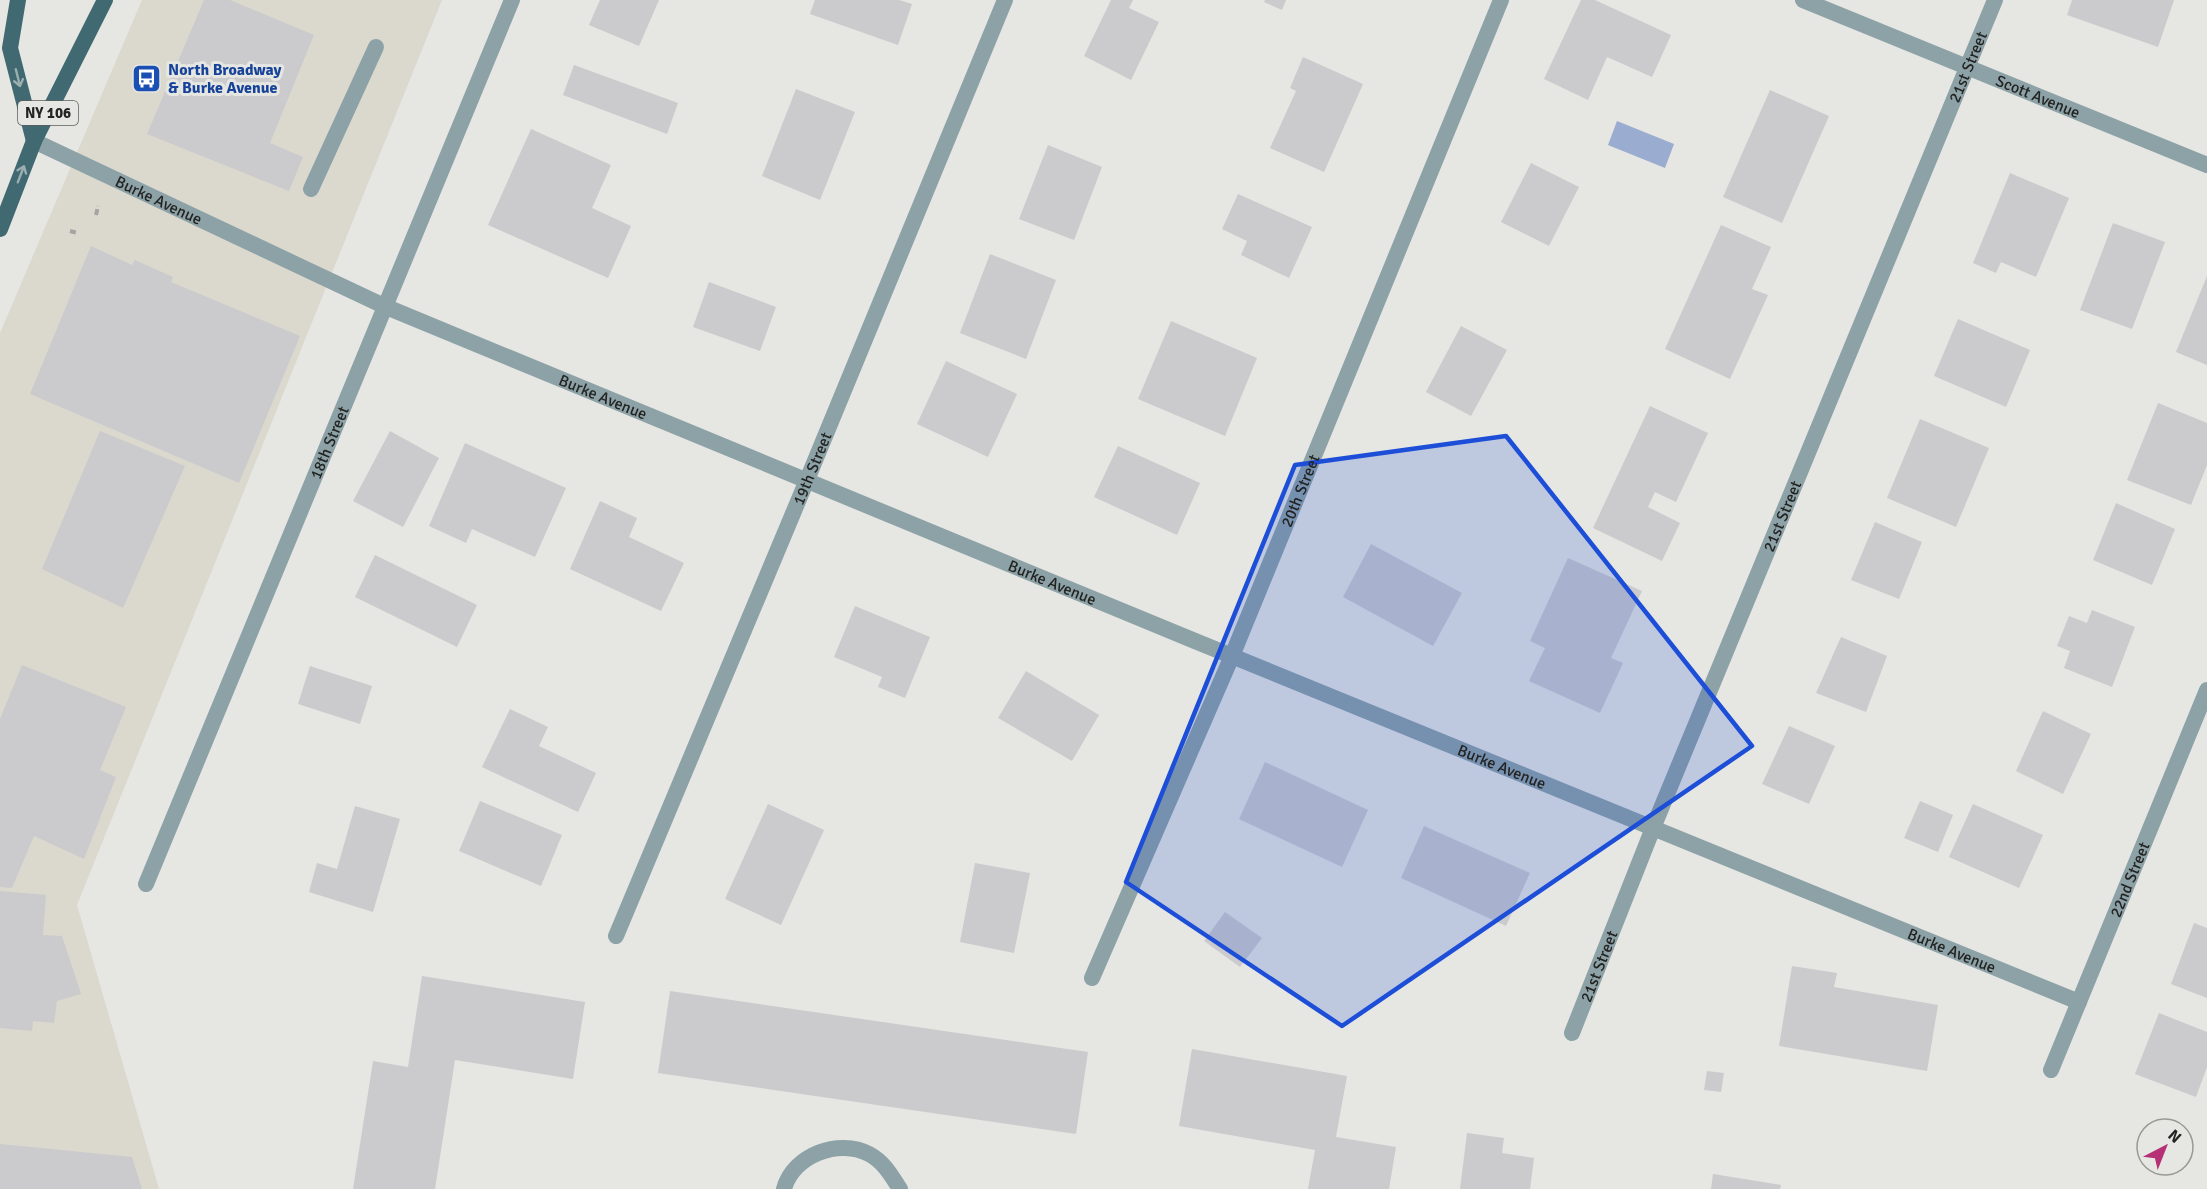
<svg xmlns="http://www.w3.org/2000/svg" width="2207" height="1189" viewBox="0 0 2207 1189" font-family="Signika,sans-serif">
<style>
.built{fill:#dbd8ce}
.water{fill:#9aaccf}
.building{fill:#cbcbce}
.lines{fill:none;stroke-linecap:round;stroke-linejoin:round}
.path{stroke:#a4a4a1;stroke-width:4;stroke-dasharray:6 3;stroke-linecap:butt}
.minor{stroke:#8ca2a7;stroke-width:16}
.primary{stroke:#416972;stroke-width:16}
.oneway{stroke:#9caeb0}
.marked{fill:#1d4ed8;fill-opacity:0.2;stroke:#1d4ed8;stroke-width:4.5;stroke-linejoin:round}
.labels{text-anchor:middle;stroke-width:6;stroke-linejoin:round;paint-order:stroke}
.shield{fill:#e6e6e2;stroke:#5e5e5c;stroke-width:1.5}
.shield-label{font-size:15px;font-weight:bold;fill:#232322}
.street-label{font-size:16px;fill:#232322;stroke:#e6e6e2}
.transit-label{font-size:16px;font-weight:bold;fill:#164399;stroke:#e6e6e2;text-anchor:start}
</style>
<rect width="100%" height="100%" fill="#e6e6e2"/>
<polygon class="built" points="142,0 442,0 77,905 159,1189 0,1189 0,333"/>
<polygon class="water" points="1617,121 1674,144 1665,168 1608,145"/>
<g class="building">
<polygon points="204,0 230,0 314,35 270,143 303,157 289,191 147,134"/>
<polygon points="600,0 659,0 639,46 589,25"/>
<polygon points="815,0 899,0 912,4 898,45 810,14"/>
<polygon points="1111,0 1133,0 1129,8 1159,22 1131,80 1084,56"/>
<polygon points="1265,0 1286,0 1282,10 1264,2"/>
<polygon points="1581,0 1595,0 1671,35 1652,77 1607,57 1588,100 1544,79"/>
<polygon points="2072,0 2174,0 2158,47 2067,15"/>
<polygon points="1303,57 1363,84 1324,172 1270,148 1296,91 1290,88"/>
<polygon points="574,65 678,103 667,134 563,95"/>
<polygon points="796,89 855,112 820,200 762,176"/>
<polygon points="1770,90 1829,116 1782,223 1723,197"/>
<polygon points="531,129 611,165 592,208 631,226 608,278 488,225"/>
<polygon points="1048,145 1102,167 1074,240 1019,219"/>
<polygon points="1531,163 1579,187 1549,246 1501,222"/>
<polygon points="2010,173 2069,198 2036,277 2001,262 1996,273 1973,263"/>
<polygon points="1238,194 1312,227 1289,278 1241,255 1247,241 1222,229"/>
<polygon points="2113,223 2165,242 2132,329 2080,310"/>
<polygon points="1721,225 1771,247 1752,289 1768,295 1730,379 1665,349"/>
<polygon points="91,246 132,265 135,260 173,277 171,282 300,336 239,483 30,394"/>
<polygon points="990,254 1056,280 1026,359 960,333"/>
<polygon points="2207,276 2207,365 2176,352"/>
<polygon points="709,282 776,307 760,351 693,327"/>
<polygon points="1958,319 2030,350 2006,407 1934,376"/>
<polygon points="1171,321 1257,358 1225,436 1138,399"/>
<polygon points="1461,326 1507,350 1471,416 1426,392"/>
<polygon points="946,361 1017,394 988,457 917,424"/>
<polygon points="2158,403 2207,423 2207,465 2191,505 2127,480"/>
<polygon points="1650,406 1708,433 1676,502 1655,492 1648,507 1680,523 1662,561 1593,528"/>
<polygon points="1920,419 1989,448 1956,527 1887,498"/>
<polygon points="100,431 185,466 123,608 42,569"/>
<polygon points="390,431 439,458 403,527 353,501"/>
<polygon points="465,443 566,488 535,557 472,529 466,543 429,526"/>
<polygon points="1118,446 1200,483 1177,535 1094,497"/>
<polygon points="600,501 637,518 629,537 684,563 661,611 570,569"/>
<polygon points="2116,503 2175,529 2152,585 2093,560"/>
<polygon points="1875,522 1922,542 1899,599 1851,580"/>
<polygon points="1371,544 1462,593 1433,646 1343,597"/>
<polygon points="375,555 477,605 457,647 355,597"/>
<polygon points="1568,558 1642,591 1611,658 1623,663 1600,713 1529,681 1545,648 1530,641"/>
<polygon points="855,606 930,637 905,698 878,687 882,677 834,657"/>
<polygon points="2092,610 2135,627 2112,687 2064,668 2070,651 2057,646 2069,616 2087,623"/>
<polygon points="1841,637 1887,656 1866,712 1816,693"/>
<polygon points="22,665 126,707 100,770 116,777 84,859 34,836 12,888 0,887 0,719"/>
<polygon points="310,666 372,686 360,724 298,704"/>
<polygon points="1026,671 1099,715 1072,761 998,718"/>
<polygon points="510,709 548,727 539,746 596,773 578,812 482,767"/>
<polygon points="2043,711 2091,734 2063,794 2016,771"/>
<polygon points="1789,726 1835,746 1809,804 1762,784"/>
<polygon points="1265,762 1368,810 1342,867 1239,819"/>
<polygon points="480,801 562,835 541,886 459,851"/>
<polygon points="1920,801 1953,815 1938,852 1904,838"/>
<polygon points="768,804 824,830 781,925 725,899"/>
<polygon points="1973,804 2043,835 2019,888 1949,857"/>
<polygon points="355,806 400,819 373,912 309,892 317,863 337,869"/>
<polygon points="1424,826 1530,873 1506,926 1401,878"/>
<polygon points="975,863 1030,873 1014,953 960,942"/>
<polygon points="0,891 46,895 43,935 62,936 81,994 57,1001 54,1023 33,1021 32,1031 0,1028"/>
<polygon points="1225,912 1262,938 1240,967 1204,941"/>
<polygon points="2194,923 2207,928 2207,998 2171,984"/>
<polygon points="1792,966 1837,973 1834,987 1938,1005 1927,1071 1779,1046"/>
<polygon points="422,976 585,1002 573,1079 455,1060 435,1189 353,1189 373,1061 408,1067"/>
<polygon points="670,991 1088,1052 1076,1134 658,1073"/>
<polygon points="2159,1013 2207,1032 2207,1067 2196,1097 2135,1074"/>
<polygon points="1192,1049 1347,1076 1336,1137 1396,1147 1389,1189 1308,1189 1315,1150 1179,1126"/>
<polygon points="1707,1071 1724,1073 1721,1092 1704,1090"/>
<polygon points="1467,1133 1504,1138 1502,1153 1534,1158 1530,1189 1460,1189"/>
<polygon points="0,1144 132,1157 142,1189 0,1189"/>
<polygon points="1713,1174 1781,1185 1780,1189 1711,1189"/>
</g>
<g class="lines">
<g class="path">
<polyline points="96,215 98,206"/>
<polyline points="70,231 78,233"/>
</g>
<g class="minor">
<path id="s1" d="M 1803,0 L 2207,165"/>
<path id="s2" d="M 34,141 L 384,306 L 1195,641 L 2079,1002"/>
<polyline points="311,189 376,47"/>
<path id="s3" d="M 146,884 L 512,0"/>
<path id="s4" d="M 616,936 L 807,480 L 1005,0"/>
<path id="s5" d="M 1092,978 L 1232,656 L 1501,0"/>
<path id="s6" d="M 1572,1033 L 1653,828 L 1995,0"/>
<path id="s7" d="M 2051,1070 L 2207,690"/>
<path d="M 784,1189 C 793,1155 839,1138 869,1154 C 884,1162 891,1175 900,1189"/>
</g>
<g class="primary">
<polyline points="18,0 10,48 34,141"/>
<polyline points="0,229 34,141 105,0"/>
</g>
</g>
<defs><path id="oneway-shaft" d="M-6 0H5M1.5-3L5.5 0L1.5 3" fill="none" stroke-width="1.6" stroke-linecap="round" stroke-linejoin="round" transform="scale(1.5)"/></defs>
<g class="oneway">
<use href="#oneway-shaft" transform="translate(18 78) rotate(76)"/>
<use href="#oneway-shaft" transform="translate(21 174) rotate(-69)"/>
</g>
<path class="marked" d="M 1506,436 L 1752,746 L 1342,1026 L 1126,882 L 1295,465 Z"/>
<defs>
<symbol id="bus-square" viewBox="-11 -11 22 22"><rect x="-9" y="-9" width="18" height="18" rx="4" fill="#1a4fb4" stroke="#e6e6e2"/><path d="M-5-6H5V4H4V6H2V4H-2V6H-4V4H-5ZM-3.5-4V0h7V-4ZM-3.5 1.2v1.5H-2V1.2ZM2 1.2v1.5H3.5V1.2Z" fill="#fff"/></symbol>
</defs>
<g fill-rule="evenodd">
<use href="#bus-square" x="130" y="62" width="33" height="33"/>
</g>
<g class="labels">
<rect class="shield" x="18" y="101" width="60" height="24" rx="4.5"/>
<g class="shield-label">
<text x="48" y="118">NY 106</text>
</g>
<g class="street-label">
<text dy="6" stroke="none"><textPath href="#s6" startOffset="1044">21st Street</textPath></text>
<text dy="6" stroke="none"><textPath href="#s1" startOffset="254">Scott Avenue</textPath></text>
<text dy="6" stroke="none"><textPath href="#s2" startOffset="138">Burke Avenue</textPath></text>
<text dy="6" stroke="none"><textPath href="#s2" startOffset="624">Burke Avenue</textPath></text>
<text dy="6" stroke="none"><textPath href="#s3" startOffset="478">18th Street</textPath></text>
<text dy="6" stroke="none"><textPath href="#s4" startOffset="507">19th Street</textPath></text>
<text dy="6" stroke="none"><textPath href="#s5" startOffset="530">20th Street</textPath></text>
<text dy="6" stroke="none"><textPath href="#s6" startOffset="558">21st Street</textPath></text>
<text dy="6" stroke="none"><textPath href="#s2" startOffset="1110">Burke Avenue</textPath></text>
<text dy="6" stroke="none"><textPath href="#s2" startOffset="1596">Burke Avenue</textPath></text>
<text dy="6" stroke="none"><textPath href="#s7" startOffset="206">22nd Street</textPath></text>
<text dy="6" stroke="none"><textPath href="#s2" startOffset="2082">Burke Avenue</textPath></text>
<text dy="6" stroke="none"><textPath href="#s6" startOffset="72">21st Street</textPath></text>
</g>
<g class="transit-label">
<text x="168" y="75">North Broadway<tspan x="168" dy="18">&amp; Burke Avenue</tspan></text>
</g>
</g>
<g transform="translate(2165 1147) rotate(42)"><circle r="28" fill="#e6e6e2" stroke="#989895" stroke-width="1.5"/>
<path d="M0-4.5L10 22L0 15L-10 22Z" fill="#b53074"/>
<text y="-9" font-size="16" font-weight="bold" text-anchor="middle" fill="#232322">N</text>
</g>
</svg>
